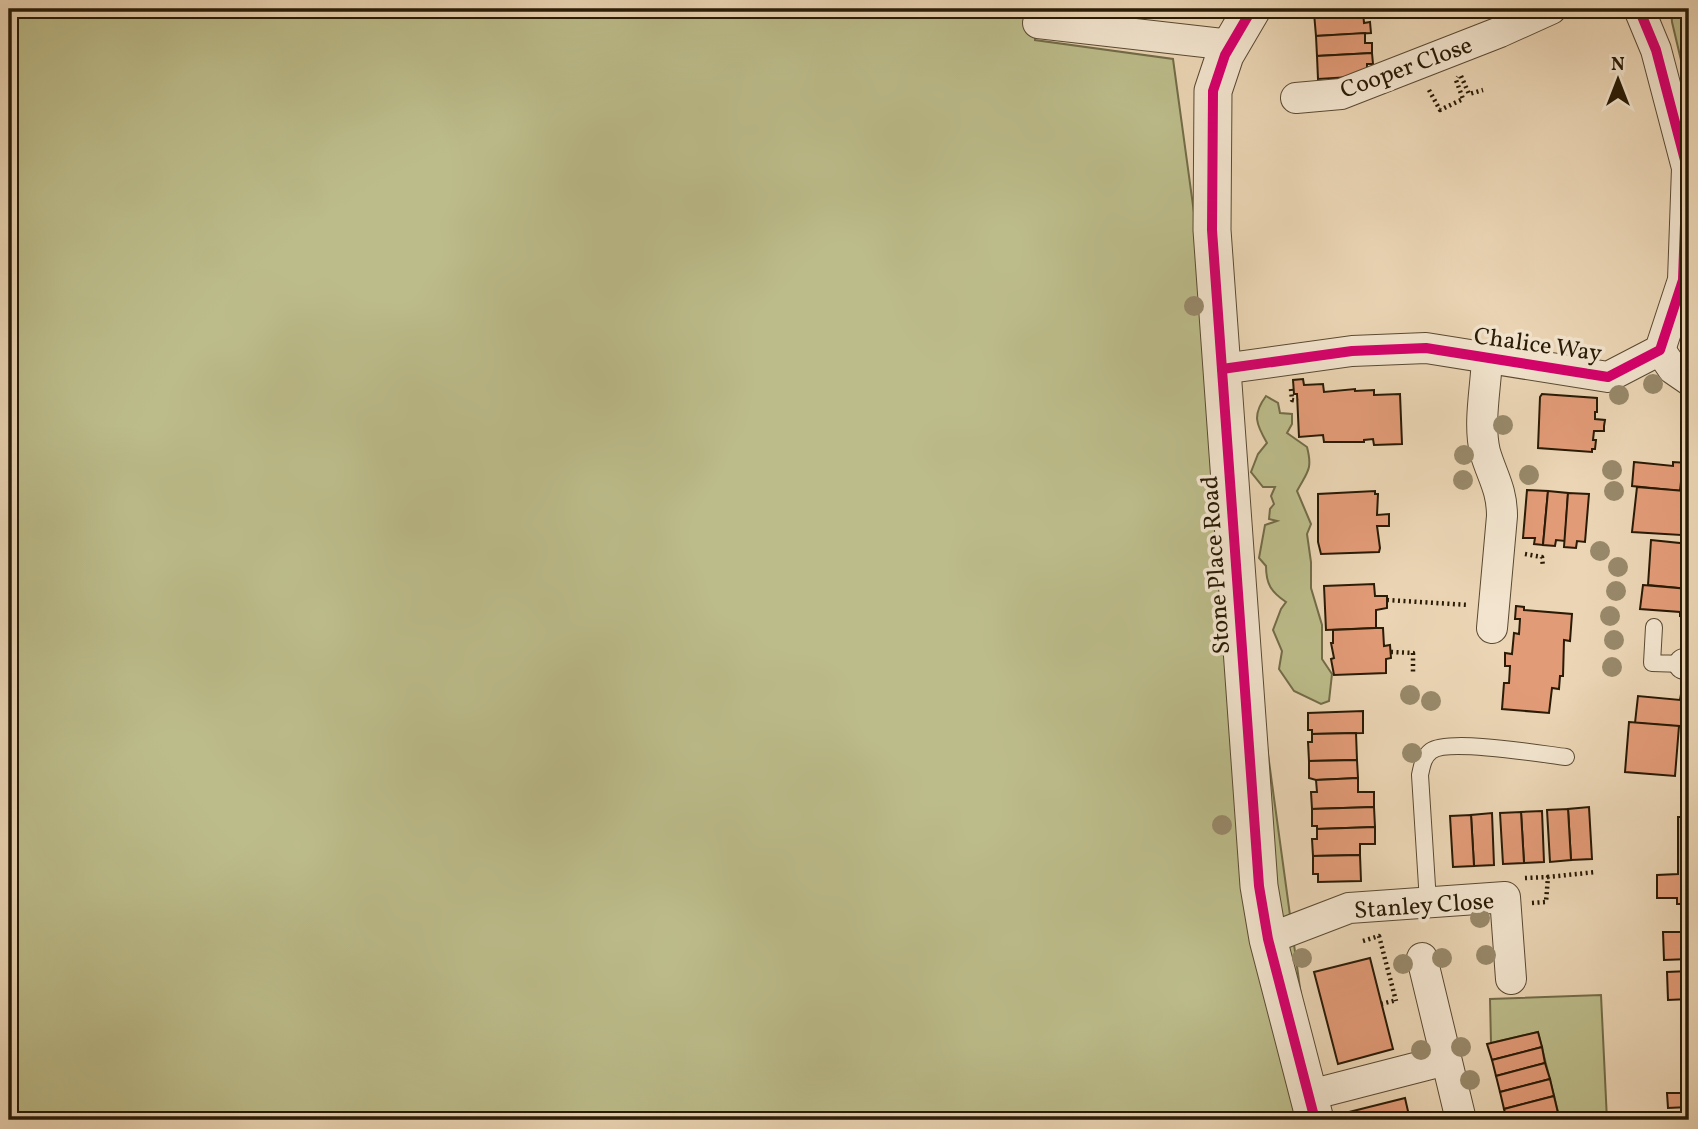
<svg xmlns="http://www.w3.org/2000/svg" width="1698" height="1129" viewBox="0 0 1698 1129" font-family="Vollkorn,serif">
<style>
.green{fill:#bcbc8a;stroke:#726c48;stroke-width:2}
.building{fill:#e29b77;stroke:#291b06;stroke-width:2}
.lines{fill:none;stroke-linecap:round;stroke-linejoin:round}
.service-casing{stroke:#5a4a32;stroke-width:18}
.minor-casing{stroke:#5a4a32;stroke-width:32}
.tertiary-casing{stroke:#5a4a32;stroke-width:39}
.path{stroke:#291b06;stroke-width:4.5;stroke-dasharray:2 3.5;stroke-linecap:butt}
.service{stroke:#f2e4ce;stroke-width:16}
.minor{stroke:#f2e4ce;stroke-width:30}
.tertiary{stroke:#f2e4ce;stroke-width:37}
.cycleway-casing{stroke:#f2e4ce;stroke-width:15}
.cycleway{stroke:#d6006c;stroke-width:10}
.tree{fill:#98896a}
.labels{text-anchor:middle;stroke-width:7;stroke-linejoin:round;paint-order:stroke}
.street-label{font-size:24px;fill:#291b06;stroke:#f2e4ce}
</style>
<rect width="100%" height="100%" fill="#ebd5b4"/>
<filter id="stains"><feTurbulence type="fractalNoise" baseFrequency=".00286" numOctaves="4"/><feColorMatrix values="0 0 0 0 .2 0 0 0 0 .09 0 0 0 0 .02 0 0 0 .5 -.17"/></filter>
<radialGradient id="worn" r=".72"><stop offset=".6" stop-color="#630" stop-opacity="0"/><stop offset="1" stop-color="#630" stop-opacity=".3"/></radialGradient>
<g class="green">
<polygon points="9,9 1034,9 1035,40 1173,59 1318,1120 9,1120"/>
<polygon points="1671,9 1689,9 1689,94 1672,22"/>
<path d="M 1266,396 L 1278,403 L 1280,413 L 1292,414 L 1292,424 L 1287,433 L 1307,447 C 1313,470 1307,472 1297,491 L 1311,524 L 1307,534 L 1311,562 L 1311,588 L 1322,625 L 1322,659 L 1332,674 L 1329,701 L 1321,704 L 1294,691 L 1279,669 L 1282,651 L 1273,630 L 1281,609 L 1286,602 C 1271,592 1266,584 1266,566 L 1259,558 L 1265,525 L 1277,521 L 1269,519 L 1270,509 L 1274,504 L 1271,496 L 1275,487 L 1263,487 L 1251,472 L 1258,454 L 1267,443 C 1256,424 1252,415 1266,396 Z"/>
<polygon points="1601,995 1607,1120 1560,1120 1538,1032 1491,1043 1490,999"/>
</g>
<g class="building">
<polygon points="1363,11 1364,23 1370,22 1371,33 1316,36 1314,13"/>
<polygon points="1365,33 1365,43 1372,43 1372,53 1317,56 1316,36"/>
<polygon points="1372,53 1373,64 1367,64 1367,76 1318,79 1317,56"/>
<polygon points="1303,379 1304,385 1323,384 1324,392 1355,389 1355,391 1374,390 1374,395 1400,394 1402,444 1374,445 1373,439 1364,440 1364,442 1324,442 1323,435 1299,437 1297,394 1294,394 1293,380"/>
<polygon points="1542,394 1597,398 1597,412 1595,412 1595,419 1605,420 1604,426 1604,431 1594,431 1593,440 1596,440 1595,449 1592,449 1592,452 1538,448 1540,397"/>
<polygon points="1634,462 1673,466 1673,462 1688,463 1687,473 1682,472 1680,491 1632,486"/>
<polygon points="1637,487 1685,491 1681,535 1632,532"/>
<polygon points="1527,490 1548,491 1543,545 1534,544 1535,538 1523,538"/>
<polygon points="1375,491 1375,494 1378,494 1377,515 1389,514 1389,526 1377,526 1380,548 1379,552 1321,554 1318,542 1318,494"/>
<polygon points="1548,491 1568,493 1565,541 1556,540 1555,546 1543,545"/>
<polygon points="1568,493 1589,494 1585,542 1577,541 1576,548 1564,547"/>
<polygon points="1651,540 1689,544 1689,589 1648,585"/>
<polygon points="1374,584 1375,596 1387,596 1387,608 1376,610 1376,628 1326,630 1324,586"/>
<polygon points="1643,585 1689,589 1689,617 1680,616 1680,612 1640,609"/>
<polygon points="1516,606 1524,607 1524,610 1572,614 1570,641 1564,640 1563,676 1560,676 1559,689 1552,688 1549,713 1502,709 1504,683 1509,683 1510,666 1505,666 1505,653 1512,654 1514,633 1519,634 1520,619 1515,619"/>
<polygon points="1376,628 1383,628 1384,646 1390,645 1391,658 1386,659 1386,673 1334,675 1331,659 1334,658 1331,643 1333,643 1333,630"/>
<polygon points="1681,694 1689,695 1686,727 1635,723 1638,696 1680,700"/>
<polygon points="1363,711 1363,733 1312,734 1312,730 1308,730 1308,713"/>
<polygon points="1629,722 1679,726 1675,776 1625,772"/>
<polygon points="1356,733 1357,760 1309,761 1308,742 1312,742 1312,734"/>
<polygon points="1357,760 1358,778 1316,780 1309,778 1309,761"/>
<polygon points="1358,778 1358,792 1374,792 1374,807 1312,809 1311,792 1317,792 1316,780"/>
<polygon points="1374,807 1375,827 1317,829 1317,826 1312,826 1312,809"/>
<polygon points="1589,807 1592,859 1571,860 1568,809"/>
<polygon points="1568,809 1571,860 1550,862 1547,810"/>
<polygon points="1542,811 1544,862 1524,863 1521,812"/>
<polygon points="1521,812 1524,863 1503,864 1500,813"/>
<polygon points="1492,813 1494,865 1474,866 1471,815"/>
<polygon points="1471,815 1474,866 1453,867 1450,816"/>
<polygon points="1678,817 1689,817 1689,904 1677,904 1677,898 1657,898 1657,875 1678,874"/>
<polygon points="1375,827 1375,844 1360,844 1360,855 1313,856 1312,839 1317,839 1317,829"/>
<polygon points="1360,855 1361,881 1318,882 1318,874 1313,874 1313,856"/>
<polygon points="1663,932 1689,932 1689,959 1664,960"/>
<polygon points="1370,958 1393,1049 1338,1064 1314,972"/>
<polygon points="1689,971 1689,999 1668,1000 1667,972"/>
<polygon points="1538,1032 1542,1047 1492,1060 1487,1044"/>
<polygon points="1542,1047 1545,1063 1496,1076 1492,1060"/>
<polygon points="1545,1063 1550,1079 1500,1092 1496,1076"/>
<polygon points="1687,1064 1689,1064 1689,1107 1668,1108 1667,1093 1688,1093"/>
<polygon points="1550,1079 1554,1096 1504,1109 1500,1092"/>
<polygon points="1554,1096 1558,1113 1527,1120 1507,1120 1504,1109"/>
<polygon points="1405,1098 1410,1120 1351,1120 1349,1112"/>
<polygon points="1558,1113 1560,1120 1527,1120"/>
</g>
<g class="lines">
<defs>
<g id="service">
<polyline points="1654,627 1652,663 1684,664"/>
<path d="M 1428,902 L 1420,775 C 1422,766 1423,757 1431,751 C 1448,738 1541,754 1566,757"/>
</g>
<g id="minor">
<polyline points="1038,23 1231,45"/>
<polyline points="1296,98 1341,94 1500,32 1551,9"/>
<polyline points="1660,350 1673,369 1689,380"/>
<path d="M 1487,358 C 1486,387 1478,423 1485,452 C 1492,476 1502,489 1502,516 L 1492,628"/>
<polyline points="1222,369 1352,351 1426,348 1608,377 1660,350 1683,280 1687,168 1656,50 1639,9"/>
<polyline points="1684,664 1689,664"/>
<polyline points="1268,939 1349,908 1505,897 1511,979"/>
<polyline points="1422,958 1461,1120"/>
<polyline points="1310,1095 1446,1060"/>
</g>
<polyline id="tertiary" points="1252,9 1225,55 1213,91 1212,230 1259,886 1268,939 1315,1120"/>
</defs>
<use href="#service" class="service-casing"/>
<use href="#minor" class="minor-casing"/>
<use href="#tertiary" class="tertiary-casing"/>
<g class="path">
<polyline points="1577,15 1598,9 1613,10"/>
<polyline points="1461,76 1469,94 1483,90"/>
<polyline points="1429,90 1440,110 1463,99 1456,80 1458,77"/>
<polyline points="1291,389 1292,400 1298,401"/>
<polyline points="1525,554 1542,557 1543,567"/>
<polyline points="1387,600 1469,605"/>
<polyline points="1391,652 1413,653 1413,674"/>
<polyline points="1525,878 1548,877"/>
<polyline points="1532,903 1546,902 1548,877 1596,872"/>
<polyline points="1363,941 1379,936 1396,1001"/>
<polyline points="1381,1004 1397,1000"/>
</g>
<use href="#service" class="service"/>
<use href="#minor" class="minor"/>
<use href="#tertiary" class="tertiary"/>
<defs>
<g id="cycleway">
<polyline points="1252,9 1225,55 1213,91 1212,230 1259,886 1268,939 1315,1120"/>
<polyline points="1222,369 1352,351 1426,348 1608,377 1660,350 1683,280 1687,168 1656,50 1639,9"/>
</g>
</defs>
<use href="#cycleway" class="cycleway-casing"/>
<use href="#cycleway" class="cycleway"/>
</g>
<g class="tree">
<circle cx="1194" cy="306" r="10"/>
<circle cx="1653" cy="384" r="10"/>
<circle cx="1619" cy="395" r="10"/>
<circle cx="1503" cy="425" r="10"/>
<circle cx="1464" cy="455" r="10"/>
<circle cx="1612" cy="470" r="10"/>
<circle cx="1529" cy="475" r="10"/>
<circle cx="1463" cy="480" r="10"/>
<circle cx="1614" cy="491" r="10"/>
<circle cx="1600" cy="551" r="10"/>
<circle cx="1618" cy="567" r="10"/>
<circle cx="1616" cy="591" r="10"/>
<circle cx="1610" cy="616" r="10"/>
<circle cx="1614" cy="640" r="10"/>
<circle cx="1612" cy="667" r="10"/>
<circle cx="1410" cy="695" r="10"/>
<circle cx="1431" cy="701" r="10"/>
<circle cx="1412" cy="753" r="10"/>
<circle cx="1222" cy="825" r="10"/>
<circle cx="1480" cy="918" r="10"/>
<circle cx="1486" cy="955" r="10"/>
<circle cx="1302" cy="958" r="10"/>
<circle cx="1442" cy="958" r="10"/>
<circle cx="1403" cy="964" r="10"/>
<circle cx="1461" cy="1047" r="10"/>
<circle cx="1421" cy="1050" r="10"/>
<circle cx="1470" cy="1080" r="10"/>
</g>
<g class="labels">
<g class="street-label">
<text transform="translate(1406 67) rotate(-20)" y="8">Cooper Close</text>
<text transform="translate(1538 344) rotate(8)" y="8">Chalice Way</text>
<text transform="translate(1215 565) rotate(-94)" y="8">Stone Place Road</text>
<text transform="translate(1424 905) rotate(-4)" y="8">Stanley Close</text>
</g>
</g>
<rect width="1698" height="1129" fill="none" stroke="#ebd5b4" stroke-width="35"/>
<rect x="10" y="10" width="1677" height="1108" fill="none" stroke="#291b06" stroke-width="3.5"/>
<rect x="18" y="18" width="1663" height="1094" fill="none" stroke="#291b06" stroke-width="2"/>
<g transform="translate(1618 80)" stroke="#f2e4ce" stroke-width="5" paint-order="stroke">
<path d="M0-5L12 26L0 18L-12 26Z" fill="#291b06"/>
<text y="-10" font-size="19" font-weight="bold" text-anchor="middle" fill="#291b06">N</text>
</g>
<rect width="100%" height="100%" filter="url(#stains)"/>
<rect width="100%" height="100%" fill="url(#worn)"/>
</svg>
